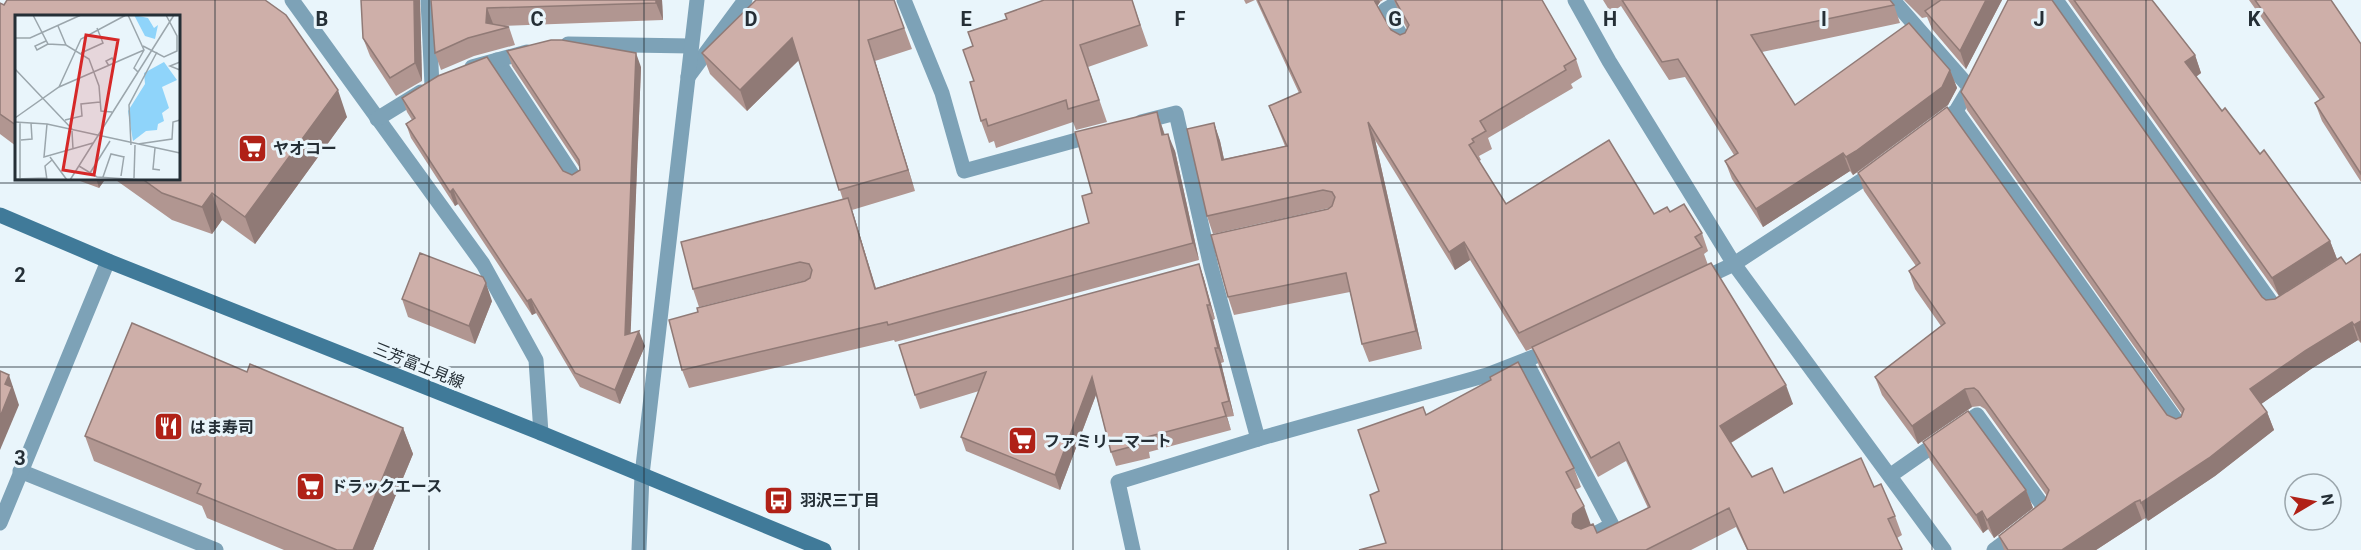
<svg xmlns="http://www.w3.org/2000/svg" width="2361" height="550" viewBox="0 0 2361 550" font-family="Roboto,'Noto Sans JP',sans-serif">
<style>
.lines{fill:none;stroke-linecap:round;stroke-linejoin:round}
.service{stroke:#7da2b7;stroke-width:15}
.minor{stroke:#7da2b7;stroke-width:15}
.tertiary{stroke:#7da2b7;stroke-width:15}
.secondary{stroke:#407a99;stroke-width:15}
.wall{fill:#b19691}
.shaded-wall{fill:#907a76}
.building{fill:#ceafa9;stroke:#907a76;stroke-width:1.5}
.grid{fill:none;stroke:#252f36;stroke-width:1.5;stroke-opacity:0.55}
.labels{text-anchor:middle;stroke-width:6;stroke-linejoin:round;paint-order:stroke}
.poi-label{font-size:16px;font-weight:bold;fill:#252f36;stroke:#e9f5fb;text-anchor:start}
.street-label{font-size:16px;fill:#252f36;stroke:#e9f5fb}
.inset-road{fill:none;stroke:#9ba6ac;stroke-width:1.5}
.view{fill:#d62828;fill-opacity:0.15;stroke:#d62828;stroke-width:3}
.inset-edge{fill:none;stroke:#252f36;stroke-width:3}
.grid-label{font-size:20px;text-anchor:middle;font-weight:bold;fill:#252f36;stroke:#e9f5fb;stroke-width:6;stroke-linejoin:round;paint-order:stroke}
</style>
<rect width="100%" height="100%" fill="#e9f5fb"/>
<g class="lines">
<g class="service">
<polyline points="428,0 432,86"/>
<polyline points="1402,0 1385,10 1406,43"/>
<polyline points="1893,0 1970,88"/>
<polyline points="497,60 576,180"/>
<polyline points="1956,111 2181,427"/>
<polyline points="1526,362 1612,525 1595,534"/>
</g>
<g class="minor">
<polyline points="292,0 483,264 536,360 541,433"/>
<polyline points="904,0 942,93 964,171 1095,135"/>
<polyline points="1575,0 1609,61 1734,264 1944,550"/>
<polyline points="2056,0 2276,309 2282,305"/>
<polyline points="568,44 691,46"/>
<polyline points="472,67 527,52"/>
<polyline points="688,77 745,0"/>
<polyline points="377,119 421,92"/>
<polyline points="1141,122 1176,113 1211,267 1258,439"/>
<polyline points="1936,126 1956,111 1974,81"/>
<polyline points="1700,280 1734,264 1876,171"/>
<polyline points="20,471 216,550"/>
<polyline points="1891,475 1977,415 2046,510 2037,518"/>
<polyline points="639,550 642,475 697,0"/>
<polyline points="1133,550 1118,482 1258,439 1487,375 1554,349"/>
<polyline points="1994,550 2018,532"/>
</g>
<polyline class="tertiary" points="0,523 108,261"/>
<polyline class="secondary" points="0,215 108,261 541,433 824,550"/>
</g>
<g class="wall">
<polygon points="420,0 422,81 396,96 370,56 363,38"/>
<polygon points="431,0 662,0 663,20 504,26 509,27 515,45 474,56 441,70 435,53"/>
<polygon points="894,0 912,49 875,61 915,191 852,210 876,288 1089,223 1092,193 1157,112 1165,135 1175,151 1199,260 895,342 894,340 689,388 682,370 698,312 807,280 699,307 693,289 843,200 799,60 747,111 710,74 702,53"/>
<polygon points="1044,0 1132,0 1148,46 1088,67 1107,122 1076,130 1073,122 996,148 994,141 989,143 981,121 974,81 973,46 1007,19"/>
<polygon points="1244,0 1255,0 1246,4"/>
<polygon points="1256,0 1383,0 1380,2 1377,6 1391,30 1400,35 1405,33 1407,29 1399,13 1394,0 1542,0 1576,59 1582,77 1571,84 1573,88 1488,138 1492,149 1479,156 1481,160 1479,161 1506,204 1654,214 1670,212 1702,233 1708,251 1704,254 1708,265 1793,404 1731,443 1752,477 1784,493 1874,487 1895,516 1902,535 1897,538 1902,550 1747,550 1736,527 1691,550 1359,550 1386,543 1379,491 1426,414 1574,468 1581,487 1575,490 1590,525 1597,533 1648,508 1626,461 1598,477 1539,366 1533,348 1526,351 1470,260 1455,270 1375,140 1422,349 1369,362 1362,344 1350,292 1234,315 1228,297 1329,208 1213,234 1207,216 1214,123 1220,141 1224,159 1285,146 1276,124 1269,106 1299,93"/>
<polygon points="1603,0 1890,0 1894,5 1900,23 1762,52 1795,105 1950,70 1957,88 1948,105 1862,169 1853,175 1850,171 1763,227 1732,179 1725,161 1734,155 1685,77 1669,80 1621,6 1611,13"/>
<polygon points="1904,0 2002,0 1966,69 1932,29 1927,17 1922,18"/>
<polygon points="2068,0 2152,0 2195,55 2201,73 2196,77 2222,111 2260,154 2330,241 2337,259 2279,296"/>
<polygon points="2249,0 2331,0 2361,44 2361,182 2322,121 2315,103 2320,100"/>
<polygon points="0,3 4,5 347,117 255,244 222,220 212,234 172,220 113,178 178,178 16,16 16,146 0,134"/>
<polygon points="507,51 641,67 630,334 645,346 620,404 580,387 536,313 532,315 458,204 455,206 411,138 406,124 412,120 407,112 402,98 572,175 580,170 580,168 512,66"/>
<polygon points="1961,92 2266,300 2275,299 2346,264 2361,254 2361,343 2358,340 2311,369 2261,404 2267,412 2274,430 2215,476 2148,521 2146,518 2142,520 2096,550 2004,550 1999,536 2045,500 2047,496 1985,409 1980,406 1972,407 1918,444 1882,395 1875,377 1941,326 1915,289 1909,271 1916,266 1864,191 1858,173 2167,415 2176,419 2181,417 2182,414 1967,110"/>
<polygon points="72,178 106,178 99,188"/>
<polygon points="1199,264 1204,279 1215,319 1213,320 1224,362 1221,363 1234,416 1227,417 1231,430 1149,452 1150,458 1116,466 1111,452 1096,395 1060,490 966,451 961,437 979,391 920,409 915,395"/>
<polygon points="402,299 492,301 475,344 408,317"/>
<polygon points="247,372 403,428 413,454 373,550 284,550 207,518 202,506 94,461 85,436"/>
<polygon points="1923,442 2026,490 2033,508 1994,538 1988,529 1983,533 1930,460"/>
</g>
<g class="shaded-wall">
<polygon points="414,0 420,0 422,81 415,63"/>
<polygon points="656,0 662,0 663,20 656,3"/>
<polygon points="1372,0 1379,0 1380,2 1375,10"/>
<polygon points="1986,0 2002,0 1966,69 1960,51"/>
<polygon points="487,8 494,26 486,23"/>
<polygon points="792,38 800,59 747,111 740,90"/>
<polygon points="868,40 875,61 915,191 908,170"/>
<polygon points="636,53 641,67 630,350 625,335"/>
<polygon points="2195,55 2201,73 2191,80 2185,62"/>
<polygon points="1950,70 1957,88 1948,105 1853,175 1846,157"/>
<polygon points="338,90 347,117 255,244 245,217"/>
<polygon points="1157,112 1163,130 1169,153 1162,135"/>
<polygon points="1368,122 1375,140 1422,349 1416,331"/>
<polygon points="1214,123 1220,141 1228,178 1222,160"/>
<polygon points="1168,134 1175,151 1199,260 1193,243"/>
<polygon points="1843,153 1850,171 1763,227 1756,209"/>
<polygon points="96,178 106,178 99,188"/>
<polygon points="453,189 458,204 455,206 450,192"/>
<polygon points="212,193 222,220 212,234 202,207"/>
<polygon points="848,198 854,216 881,306 875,289"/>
<polygon points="2330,241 2337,259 2279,296 2272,278"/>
<polygon points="1464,242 1470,260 1455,270 1449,252"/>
<polygon points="1199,264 1204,279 1215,319 1210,305"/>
<polygon points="486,283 492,301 475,344 469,326"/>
<polygon points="531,299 536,313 532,315 527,301"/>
<polygon points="1207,305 1213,320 1224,362 1218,348"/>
<polygon points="2361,321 2361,343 2354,325"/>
<polygon points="2352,322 2358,340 2311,369 2257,407 2250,389 2305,351"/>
<polygon points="639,331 645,346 620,404 615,390"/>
<polygon points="1215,348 1221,363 1234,416 1229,401"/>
<polygon points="9,375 19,405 0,450 0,417 5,384"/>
<polygon points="1092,377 1097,392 1060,490 1055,475"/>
<polygon points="1786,385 1793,404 1727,445 1720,426"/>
<polygon points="1965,389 1972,407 1918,444 1912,426"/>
<polygon points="1222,403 1227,417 1231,430 1226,416"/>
<polygon points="2267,412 2274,430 2215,476 2148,521 2141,503"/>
<polygon points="403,428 413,454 373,550 353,550"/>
<polygon points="2026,490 2033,508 1994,538 1987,520"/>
<polygon points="2135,502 2142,520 2096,550 2062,550"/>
<polygon points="1584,506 1591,525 1579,542 1572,523 1573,514"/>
<polygon points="1982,511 1988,529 1983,533 1976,515"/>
</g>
<g class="building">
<polygon points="7,0 265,0 286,15 338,90 245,217 212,193 202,207 162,193 141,178 178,178 178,16 16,16 16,125 0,114 0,3 4,5"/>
<polygon points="361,0 414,0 415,63 390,78 363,38"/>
<polygon points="431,0 656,0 656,3 487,8 486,23 509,27 468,38 435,53"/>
<polygon points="756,0 894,0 904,28 868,40 908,170 839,190 792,38 740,90 702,53"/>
<polygon points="1044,0 1132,0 1140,25 1080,45 1099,100 1068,109 1066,100 988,126 986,119 981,121 970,82 974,81 963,50 973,46 968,32 1007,19 1005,14"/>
<polygon points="1258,0 1374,0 1391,30 1400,35 1405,33 1409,25 1395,0 1542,0 1576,59 1564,66 1566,70 1480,121 1486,131 1472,139 1474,142 1469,145 1506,204 1609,140 1654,214 1667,207 1670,212 1684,204 1702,233 1695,237 1702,247 1519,333 1464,242 1449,252 1368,122 1416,331 1362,344 1346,273 1228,297 1211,235 1328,209 1332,206 1335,197 1332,192 1323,190 1207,216 1187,129 1214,123 1222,160 1287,146 1269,106 1301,92"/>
<polygon points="1622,0 1890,0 1894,5 1751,35 1795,105 1909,23 1950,70 1942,87 1856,151 1846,157 1843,153 1756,209 1725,161 1738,153 1678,59 1662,62"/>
<polygon points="1941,0 1986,0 1960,51 1925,11"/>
<polygon points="2008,0 2052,0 2262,297 2266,300 2275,299 2341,257 2346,264 2361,254 2361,321 2354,325 2352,322 2305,351 2250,389 2267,412 2209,458 2141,503 2140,500 2135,502 2062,550 2008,550 1999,536 2045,500 2049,490 1978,391 1974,388 1965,389 1912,426 1875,377 1945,323 1909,271 1920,263 1858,173 1947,107 2167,415 2176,419 2181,417 2184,409 1961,92"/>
<polygon points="2074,0 2152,0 2195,55 2185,62 2222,111 2225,108 2260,154 2264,150 2330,241 2272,278"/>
<polygon points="2255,0 2331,0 2361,44 2361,174 2315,103 2324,97"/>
<polygon points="551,40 562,40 636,53 625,335 639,331 615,390 575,373 531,299 527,301 453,189 450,192 406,124 415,118 402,98 438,76 487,57 563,171 572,175 580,170 579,160 507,51"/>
<polygon points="1157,112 1162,135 1168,134 1193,243 888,325 887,322 682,370 669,320 698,312 697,308 805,281 810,278 812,270 809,264 800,262 693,289 681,242 848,198 875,289 1089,223 1082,196 1092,193 1075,132"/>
<polygon points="420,253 483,277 486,283 469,326 402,299"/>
<polygon points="1711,263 1786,385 1720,426 1752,477 1772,468 1784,493 1861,458 1874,487 1881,484 1895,516 1888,519 1902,549 1899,550 1748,550 1729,508 1646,550 1359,550 1386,543 1370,495 1379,491 1358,430 1423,407 1426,415 1491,380 1490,377 1518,362 1574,468 1566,472 1584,506 1573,514 1572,523 1575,527 1581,529 1593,524 1597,533 1650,507 1619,442 1591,458 1532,347"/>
<polygon points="1199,264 1210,305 1207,305 1218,348 1215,348 1229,401 1222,403 1226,416 1143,438 1145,443 1111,452 1092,377 1055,475 961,437 986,372 915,395 899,345"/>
<polygon points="132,323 247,372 250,364 403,428 353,550 337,550 197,493 201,484 85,436"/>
<polygon points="0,371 9,375 5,384 12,387 0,417"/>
<polygon points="1968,411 2026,490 1987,520 1982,511 1976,515 1923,442"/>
</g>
<path class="grid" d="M 215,0 L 215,550M 429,0 L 429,550M 644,0 L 644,550M 859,0 L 859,550M 1073,0 L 1073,550M 1288,0 L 1288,550M 1502,0 L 1502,550M 1717,0 L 1717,550M 1932,0 L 1932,550M 2146,0 L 2146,550M 0,183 L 2361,183M 0,367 L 2361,367"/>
<defs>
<symbol id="supermarket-square" viewBox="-11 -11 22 22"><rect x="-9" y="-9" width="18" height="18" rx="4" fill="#b02117" stroke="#e9f5fb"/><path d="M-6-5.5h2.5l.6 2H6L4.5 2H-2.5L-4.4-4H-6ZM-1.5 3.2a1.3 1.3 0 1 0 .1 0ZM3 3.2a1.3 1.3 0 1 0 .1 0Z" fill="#fff"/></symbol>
<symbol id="restaurant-square" viewBox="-11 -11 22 22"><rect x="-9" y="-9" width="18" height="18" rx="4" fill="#b02117" stroke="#e9f5fb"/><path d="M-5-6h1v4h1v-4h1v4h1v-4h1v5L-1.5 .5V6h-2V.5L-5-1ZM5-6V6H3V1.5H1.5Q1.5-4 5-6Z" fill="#fff"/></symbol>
<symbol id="bus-square" viewBox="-11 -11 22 22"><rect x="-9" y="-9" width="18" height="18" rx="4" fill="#b02117" stroke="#e9f5fb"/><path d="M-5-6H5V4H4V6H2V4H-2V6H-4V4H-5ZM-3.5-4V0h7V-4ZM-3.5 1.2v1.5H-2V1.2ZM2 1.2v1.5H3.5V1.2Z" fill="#fff"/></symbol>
</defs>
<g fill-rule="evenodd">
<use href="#supermarket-square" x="236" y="132" width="33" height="33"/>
<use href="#restaurant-square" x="152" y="410" width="33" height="33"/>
<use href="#supermarket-square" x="1006" y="424" width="33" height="33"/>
<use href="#supermarket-square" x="294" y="470" width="33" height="33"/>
<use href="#bus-square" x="762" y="484" width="33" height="33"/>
</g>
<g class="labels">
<g class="poi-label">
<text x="273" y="154">ヤオコー</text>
<text x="190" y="433">はま寿司</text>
<text x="1044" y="447">ファミリーマート</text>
<text x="331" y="492">ドラックエース</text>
<text x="800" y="506">羽沢三丁目</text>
</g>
<g class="street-label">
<text transform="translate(419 365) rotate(22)" y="6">三芳富士見線</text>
</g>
</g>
<g transform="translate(15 15)">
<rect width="165" height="165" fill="#e9f5fb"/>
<path d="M 119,0 L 133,3 L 139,13 L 143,10 L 140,24 L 130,21 ZM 149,47 L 162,65 L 147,72 L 154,93 L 147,98 L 149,106 L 143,109 L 142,115 L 131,116 L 118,126 L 113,96 L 130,69 L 129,58 Z" fill="#8fd4fa"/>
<path class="inset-road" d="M 18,0 L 33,29 L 51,30 L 74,44 L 84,71 L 86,96 L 97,97M 113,0 L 129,35 L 119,53 L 123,57M 43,11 L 51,30M 0,23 L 15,23 L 66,0M 31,26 L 20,31 L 22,35 L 33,29M 128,31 L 149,42 L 162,36 L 162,21 L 151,0M 66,38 L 88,28 L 82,13M 165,47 L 155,51 L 165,55M 94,51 L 91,46 L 97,43 L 100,48M 0,54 L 57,114M 44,72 L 66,24 L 111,0M 0,103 L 44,72 L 129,35M 50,105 L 67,101 L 66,89 L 85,87M 0,107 L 32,109 L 165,138M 5,107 L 5,165M 32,109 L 29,142 L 78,128M 57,116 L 58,134M 6,125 L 17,124 L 16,108M 123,129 L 157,124 L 158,107 L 165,105M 116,130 L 114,90 L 142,37M 140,133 L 138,154 L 145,155M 35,142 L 52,165M 64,151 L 82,162 L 127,165M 75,158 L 95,126M 106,161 L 109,141M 88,162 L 96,139 L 109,142M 119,163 L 120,130M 0,164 L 31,163M 32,165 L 30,151 L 37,145M 55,165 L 159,0"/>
<path class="view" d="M 71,20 L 103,25 L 79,160 L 48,155 Z"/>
<rect width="165" height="165" class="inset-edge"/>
</g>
<g class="grid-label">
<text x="322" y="26">B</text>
<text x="537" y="26">C</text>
<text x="751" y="26">D</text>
<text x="966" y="26">E</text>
<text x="1180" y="26">F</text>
<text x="1395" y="26">G</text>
<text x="1610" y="26">H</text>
<text x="1824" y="26">I</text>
<text x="2039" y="26">J</text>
<text x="2254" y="26">K</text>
<text x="20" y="282">2</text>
<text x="20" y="465">3</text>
</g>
<g transform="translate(2313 502) rotate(80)"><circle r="28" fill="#e9f5fb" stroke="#9ba6ac" stroke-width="1.5"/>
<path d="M0-4.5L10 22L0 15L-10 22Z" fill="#b02117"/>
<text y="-9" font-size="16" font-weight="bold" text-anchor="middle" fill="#252f36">N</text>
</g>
</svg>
